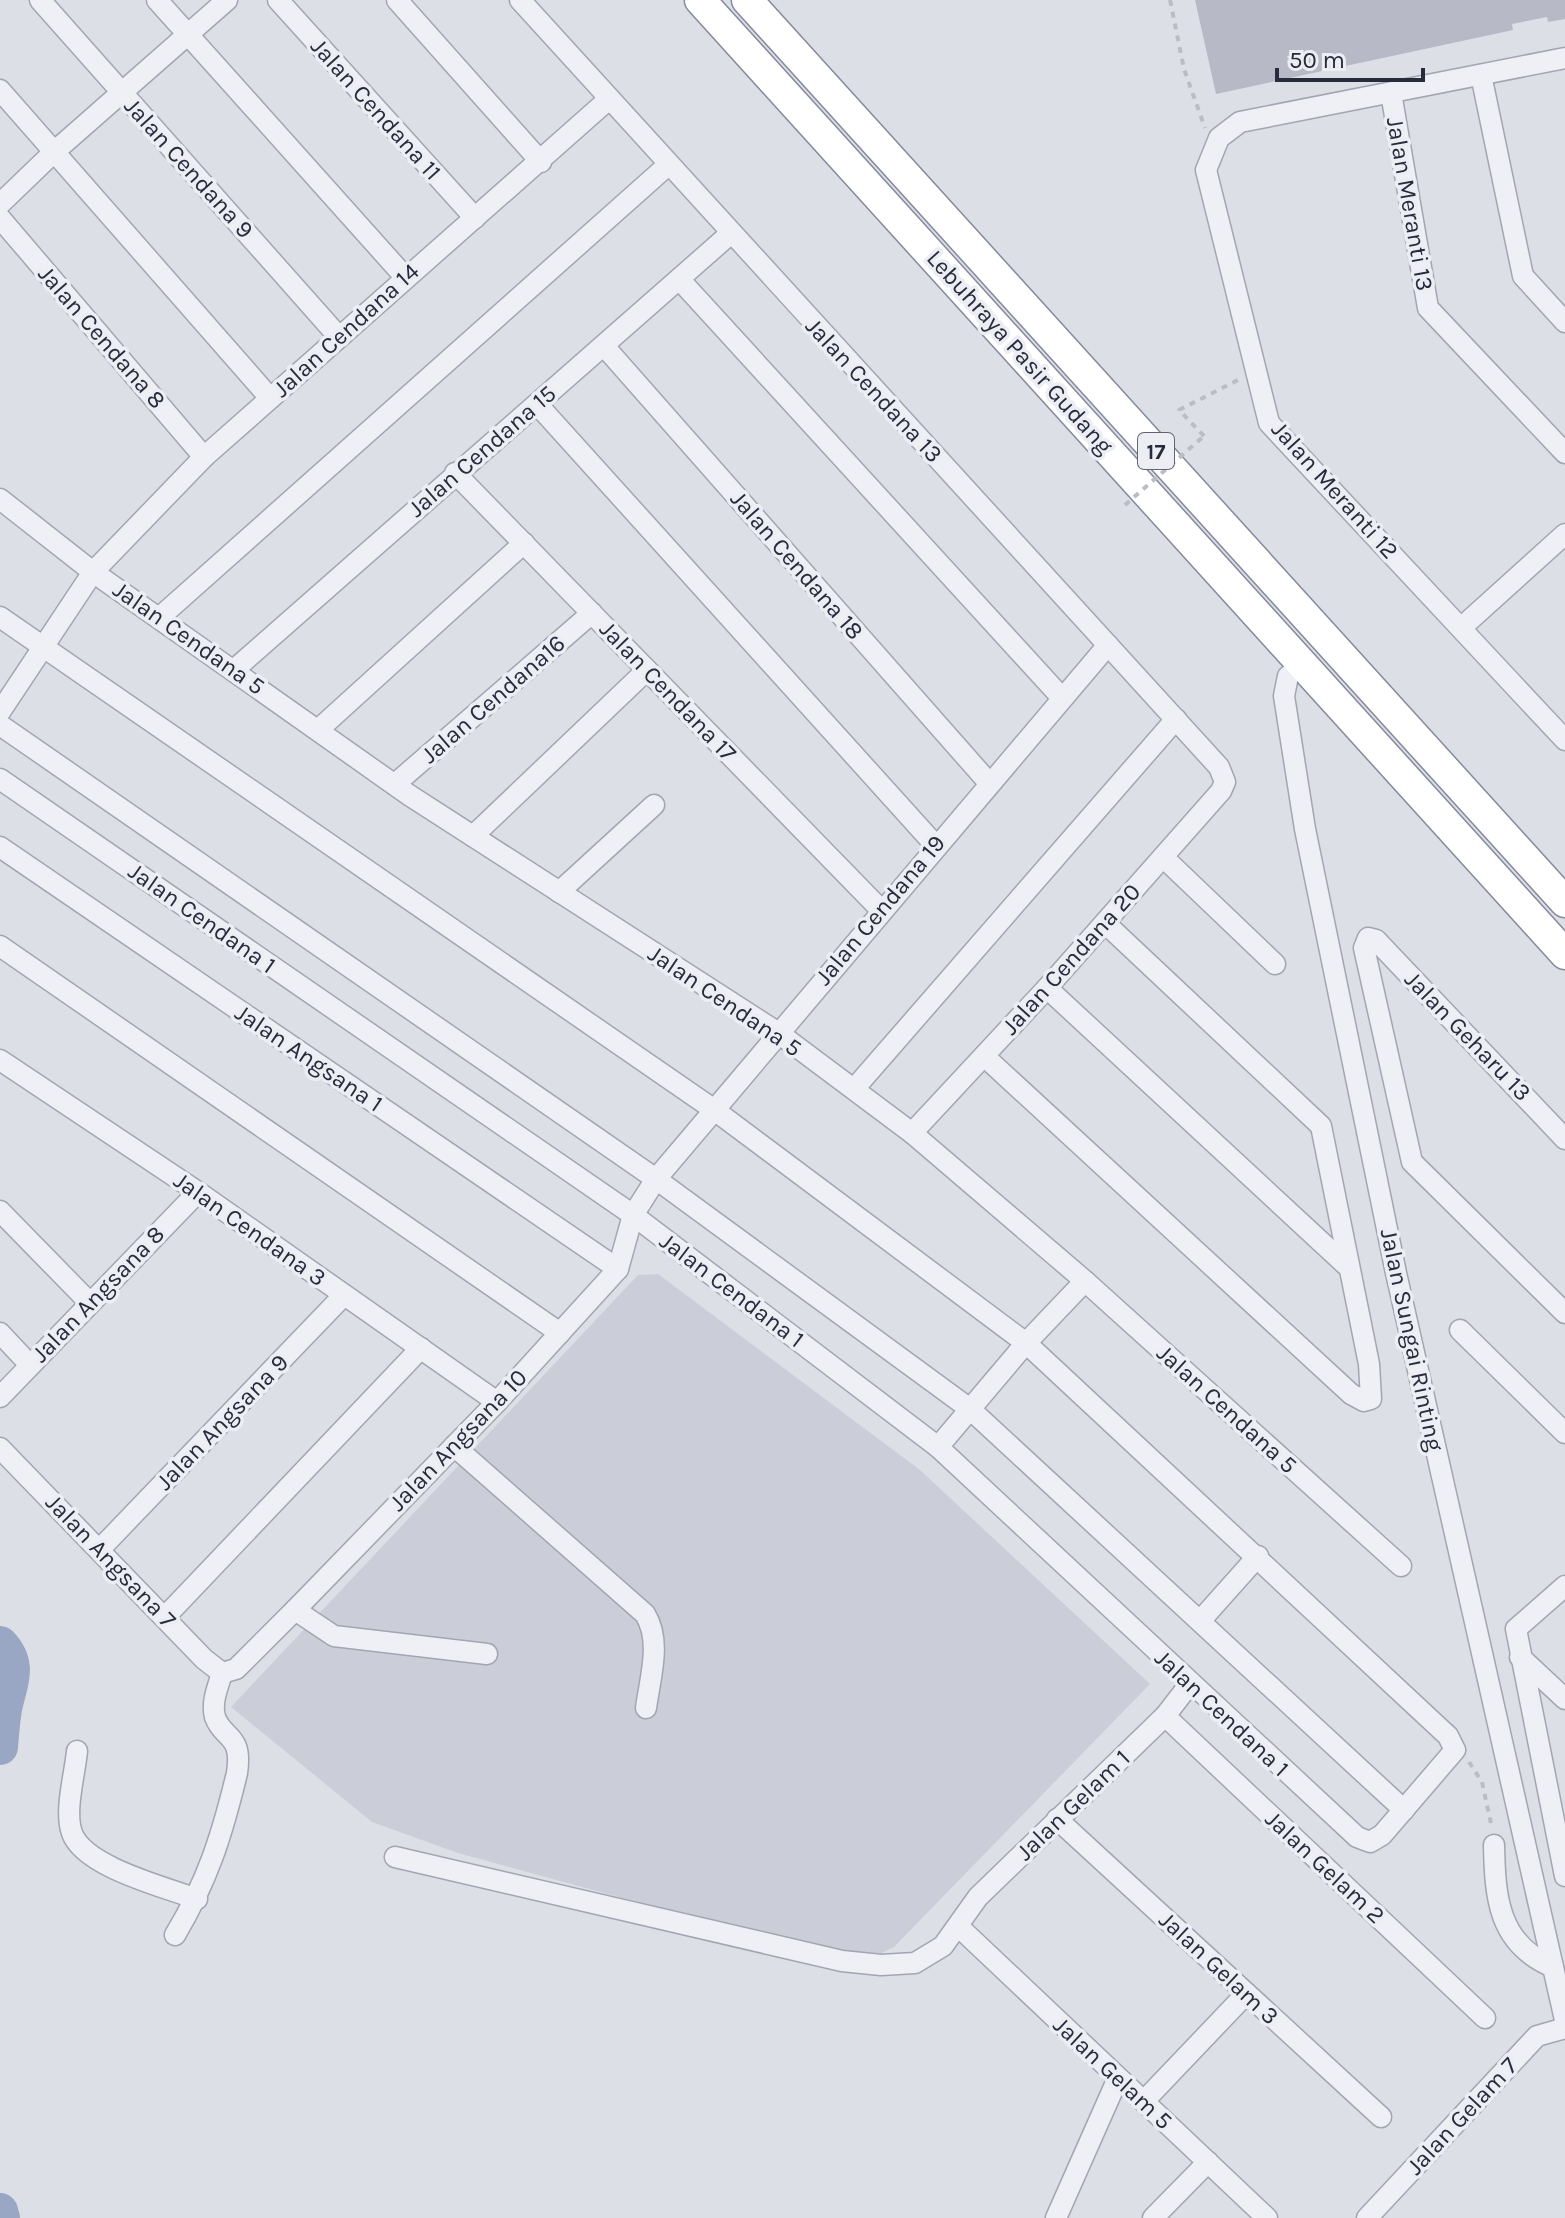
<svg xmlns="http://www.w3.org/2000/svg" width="1565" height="2218" viewBox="0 0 1565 2218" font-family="Karla,sans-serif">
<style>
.built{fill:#cbced8}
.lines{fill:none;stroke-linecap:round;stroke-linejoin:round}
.river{stroke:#99a7c5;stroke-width:36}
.building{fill:#b7bac6}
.minor-casing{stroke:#a3a5b0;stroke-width:23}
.highway-casing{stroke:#858a9c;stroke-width:33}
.path{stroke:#bbbdc5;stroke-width:4;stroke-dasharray:6 6;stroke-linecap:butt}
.minor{stroke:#eff0f5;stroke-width:20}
.highway{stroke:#fff;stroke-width:30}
.path-bridge{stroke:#bbbdc5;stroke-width:4;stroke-dasharray:6 6;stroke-linecap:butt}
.labels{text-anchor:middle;stroke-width:7;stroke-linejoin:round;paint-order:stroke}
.shield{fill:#eceef4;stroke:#626673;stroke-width:2}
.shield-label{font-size:22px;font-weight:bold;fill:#272b3c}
.street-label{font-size:24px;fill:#272b3c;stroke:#eceef4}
</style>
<rect width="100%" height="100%" fill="#dddfe6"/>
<polygon class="built" points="658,1274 920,1470 1150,1684 894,1947 874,1957 850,1960 458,1853 372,1822 231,1707 638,1275"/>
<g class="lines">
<g class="river">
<path d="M 0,1644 C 21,1666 9,1683 4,1709 C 2,1721 1,1734 0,1747"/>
<polyline points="0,2211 2,2218"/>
</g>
</g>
<polygon class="building" points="1195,0 1565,0 1565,19 1548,22 1547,17 1512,24 1513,30 1216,94"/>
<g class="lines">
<defs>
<g id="minor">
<polyline points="40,0 338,336"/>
<polyline points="157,0 405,277"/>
<polyline points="278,0 475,218"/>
<polyline points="397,0 541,162"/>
<polyline points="520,0 1219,767 1225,782 1221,791 1047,988 912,1133"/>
<polyline points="1565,58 1240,122 1219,138 1206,170 1269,423 1565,740"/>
<polyline points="1481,75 1523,276 1565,322"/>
<polyline points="0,90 270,398"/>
<polyline points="1391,93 1428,308 1565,453"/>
<polyline points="0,204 54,152 227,0"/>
<polyline points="0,218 204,457"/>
<polyline points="680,280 1062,698"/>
<polyline points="604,346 989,783"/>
<polyline points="537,404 936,846"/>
<polyline points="455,473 881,910"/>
<polyline points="0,499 93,572 409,795 777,1032 912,1133 1085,1281 1401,1566"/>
<polyline points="0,617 713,1109 1026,1343 1448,1736 1455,1750 1382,1835 1370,1842 1357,1837 938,1447 633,1215 0,779"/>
<polyline points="160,617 668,165"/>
<polyline points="1462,627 1565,534"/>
<polyline points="1302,665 1288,676 1284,696 1305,829 1396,1273 1565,2020"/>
<polyline points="235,669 730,234"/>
<polyline points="0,712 93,572 204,457 609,99"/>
<polyline points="0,725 656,1179 970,1409 1404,1810"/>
<polyline points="319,729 524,543"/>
<polyline points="395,784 592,613"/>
<polyline points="473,836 647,670"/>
<polyline points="0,847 618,1269"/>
<polyline points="1163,857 1275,964"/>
<polyline points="559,892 654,805"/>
<polyline points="0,946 560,1333"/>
<polyline points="1047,988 1346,1265"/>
<polyline points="984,1056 1351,1394 1364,1401 1371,1399 1369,1364 1321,1126 1105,923"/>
<polyline points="0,1060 198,1192 497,1402"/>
<polyline points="854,1089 1176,719"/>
<polyline points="1565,1139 1376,940 1368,938 1364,948 1412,1162 1565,1313"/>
<polyline points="0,1211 89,1302"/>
<polyline points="1460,1330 1565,1433"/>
<polyline points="0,1333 30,1365"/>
<polyline points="0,1397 198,1192"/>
<path d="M 454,1446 L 645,1614 C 662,1641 650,1678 646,1708"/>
<polyline points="938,1447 1026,1343 1085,1281"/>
<polyline points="0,1448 204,1659 222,1673"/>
<polyline points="100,1549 344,1295"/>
<polyline points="1565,1586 1516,1629 1565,1876"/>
<polyline points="295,1610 334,1636 487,1654"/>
<polyline points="165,1617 421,1348"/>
<polyline points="1200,1621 1258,1556"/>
<polyline points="1520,1657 1565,1699"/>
<polyline points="222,1673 236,1669 295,1610 497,1402 618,1269 633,1215 656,1179 1108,645"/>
<polyline points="1165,1716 1485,2018"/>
<path d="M 77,1751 C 75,1774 64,1811 72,1833 C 84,1867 165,1887 197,1899"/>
<polyline points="1057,1819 1381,2117"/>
<path d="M 1494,1845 C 1495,1897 1498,1944 1553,1967"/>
<polyline points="395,1857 842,1961 881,1965 915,1963 943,1946 978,1897 1165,1716 1189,1685"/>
<polyline points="959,1927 1267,2218"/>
<path d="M 175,1935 C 208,1880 222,1835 237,1773 C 243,1733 223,1740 215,1717 C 211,1702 218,1687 222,1673"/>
<polyline points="1144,2101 1246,1994"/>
<polyline points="1056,2218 1118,2078"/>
<polyline points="1153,2218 1208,2162"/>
<polyline points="1367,2218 1537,2036 1565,2028"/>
</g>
<g id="highway">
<polyline points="700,0 1565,954"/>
<polyline points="747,0 1565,902"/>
</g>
</defs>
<use href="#minor" class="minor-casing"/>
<use href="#highway" class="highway-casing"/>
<g class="path">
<polyline points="1170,0 1184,69 1205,128"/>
<polyline points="1204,436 1179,410 1240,379"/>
<polyline points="1469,1762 1482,1782 1492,1828"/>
</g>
<use href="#minor" class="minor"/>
<use href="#highway" class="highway"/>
<polyline class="path-bridge" points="1125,505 1204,436"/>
</g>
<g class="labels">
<rect class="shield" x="1138" y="433" width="36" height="36" rx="6"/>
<g class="shield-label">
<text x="1156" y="459">17</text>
</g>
<g class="street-label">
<text transform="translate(376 109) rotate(48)" y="8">Jalan Cendana 11</text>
<text transform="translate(189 168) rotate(48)" y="8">Jalan Cendana 9</text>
<text transform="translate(1410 204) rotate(80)" y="8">Jalan Meranti 13</text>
<text transform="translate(346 330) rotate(-42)" y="8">Jalan Cendana 14</text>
<text transform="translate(102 337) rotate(49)" y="8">Jalan Cendana 8</text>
<text transform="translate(1020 352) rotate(48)" y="8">Lebuhraya Pasir Gudang</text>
<text transform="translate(874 390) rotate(47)" y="8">Jalan Cendana 13</text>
<text transform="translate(482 451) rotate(-41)" y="8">Jalan Cendana 15</text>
<text transform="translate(1335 490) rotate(48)" y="8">Jalan Meranti 12</text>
<text transform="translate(797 565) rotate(49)" y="8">Jalan Cendana 18</text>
<text transform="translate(189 638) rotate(35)" y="8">Jalan Cendana 5</text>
<text transform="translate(668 691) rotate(46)" y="8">Jalan Cendana 17</text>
<text transform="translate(493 699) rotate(-41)" y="8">Jalan Cendana16</text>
<text transform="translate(880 910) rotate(-50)" y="8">Jalan Cendana 19</text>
<text transform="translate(202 918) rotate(35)" y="8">Jalan Cendana 1</text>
<text transform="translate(1071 959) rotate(-48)" y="8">Jalan Cendana 20</text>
<text transform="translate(725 1001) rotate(34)" y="8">Jalan Cendana 5</text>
<text transform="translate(1468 1036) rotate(46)" y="8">Jalan Geharu 13</text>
<text transform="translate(309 1058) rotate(34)" y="8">Jalan Angsana 1</text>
<text transform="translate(250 1229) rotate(35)" y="8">Jalan Cendana 3</text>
<text transform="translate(732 1290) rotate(37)" y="8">Jalan Cendana 1</text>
<text transform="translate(98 1294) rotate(-46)" y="8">Jalan Angsana 8</text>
<text transform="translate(1412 1340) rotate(78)" y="8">Jalan Sungai Rinting</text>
<text transform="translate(1227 1409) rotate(42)" y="8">Jalan Cendana 5</text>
<text transform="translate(222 1422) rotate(-46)" y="8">Jalan Angsana 9</text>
<text transform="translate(458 1440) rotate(-46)" y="8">Jalan Angsana 10</text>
<text transform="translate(111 1561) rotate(46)" y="8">Jalan Angsana 7</text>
<text transform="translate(1222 1713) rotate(43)" y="8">Jalan Cendana 1</text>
<text transform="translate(1073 1805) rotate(-44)" y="8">Jalan Gelam 1</text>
<text transform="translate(1325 1867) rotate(43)" y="8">Jalan Gelam 2</text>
<text transform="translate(1219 1968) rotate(43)" y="8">Jalan Gelam 3</text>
<text transform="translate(1113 2073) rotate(43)" y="8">Jalan Gelam 5</text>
<text transform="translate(1462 2116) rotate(-47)" y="8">Jalan Gelam 7</text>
</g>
</g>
<path d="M1277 68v12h146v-12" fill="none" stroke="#272b3c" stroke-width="4"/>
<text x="1289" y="68" font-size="24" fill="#272b3c" stroke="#eceef4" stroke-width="6" paint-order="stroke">50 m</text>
</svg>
